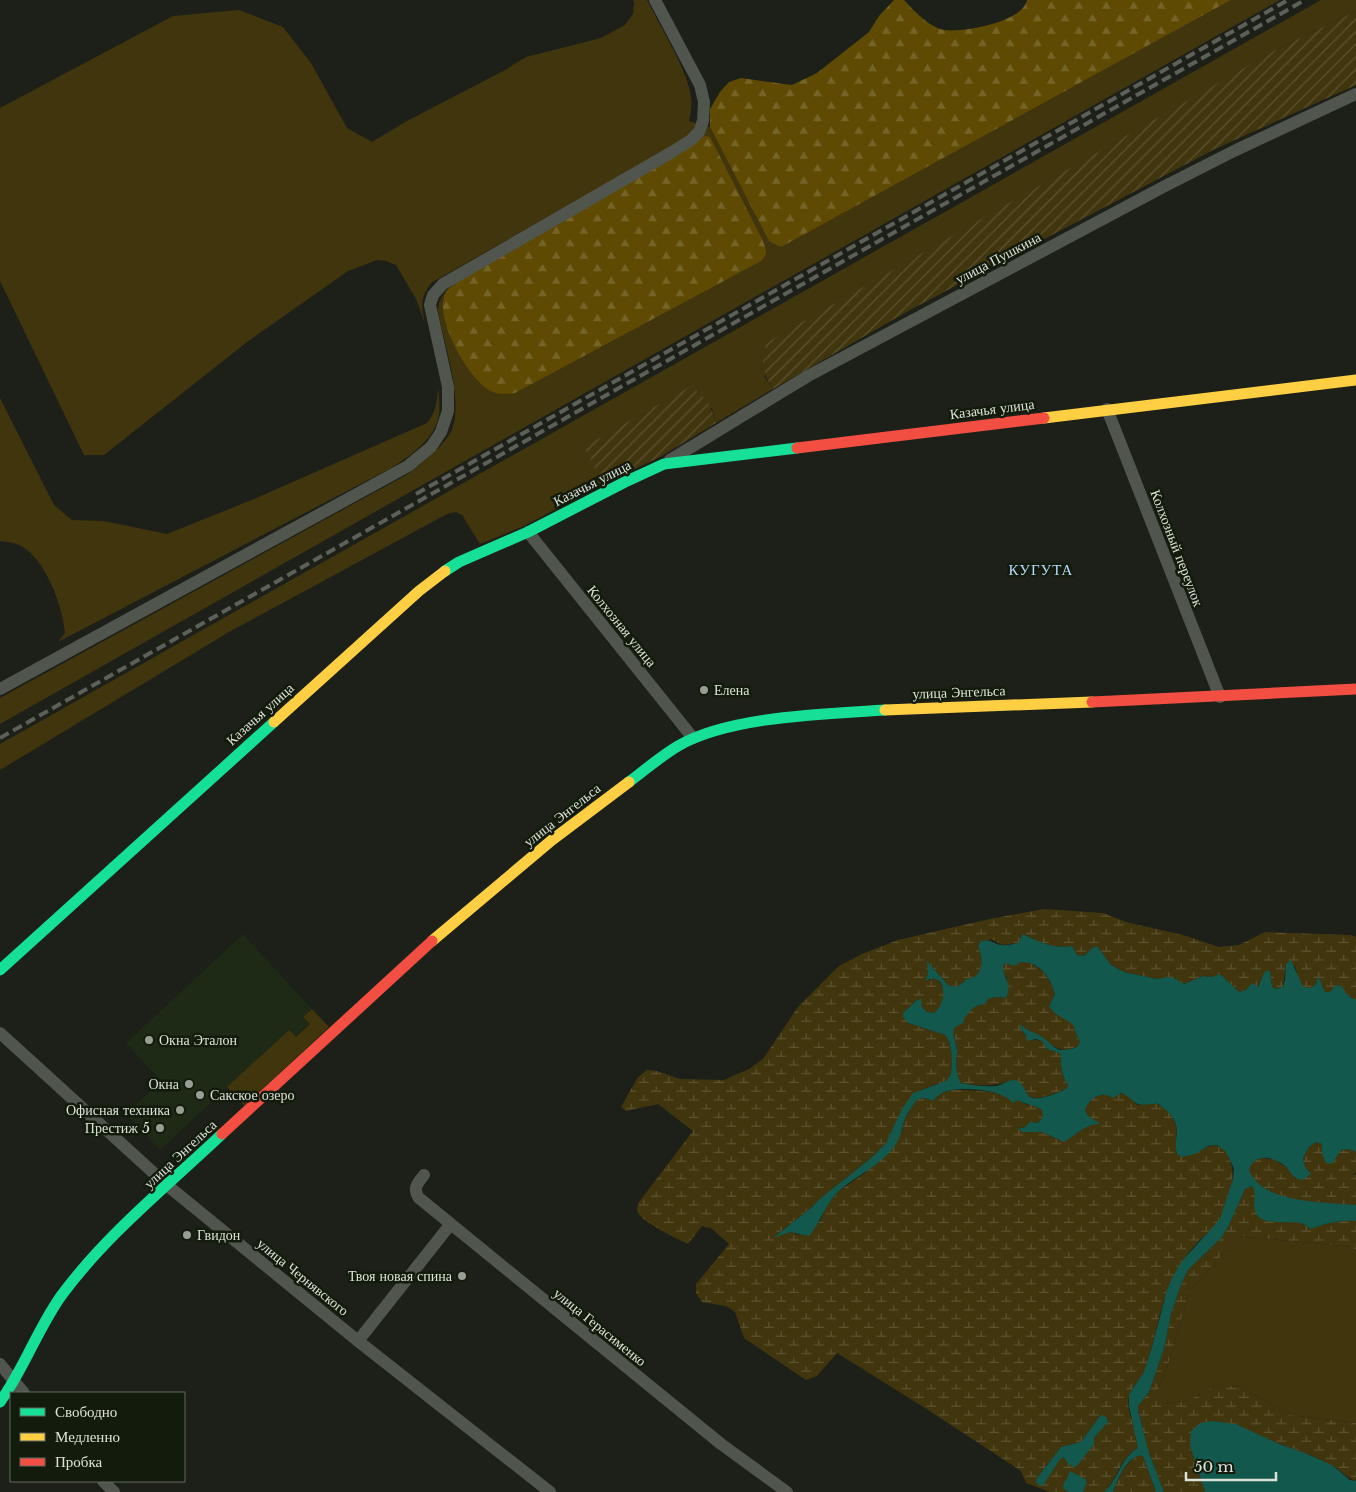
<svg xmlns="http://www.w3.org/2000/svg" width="1356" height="1492" viewBox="0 0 1356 1492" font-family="'Libre Baskerville',serif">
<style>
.built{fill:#1e2916}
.grass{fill:#41350e}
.forest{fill:url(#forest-firs)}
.wetland{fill:url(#wetland-marsh);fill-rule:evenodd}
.garden{fill:url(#garden-furrows)}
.water{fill:#12584c;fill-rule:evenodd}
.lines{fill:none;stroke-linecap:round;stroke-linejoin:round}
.street{stroke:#50554e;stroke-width:12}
.fast{stroke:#16e098;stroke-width:11}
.slow{stroke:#ffcf43;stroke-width:11}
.jam{stroke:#f24e42;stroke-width:11}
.rail{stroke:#5d6059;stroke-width:4;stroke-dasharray:10 5;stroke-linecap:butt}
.poi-dot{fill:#999e95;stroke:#121b0c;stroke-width:2}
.labels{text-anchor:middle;stroke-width:5;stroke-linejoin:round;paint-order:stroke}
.street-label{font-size:14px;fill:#dce2d8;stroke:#121b0c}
.poi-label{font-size:14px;fill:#dce2d8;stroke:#121b0c;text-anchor:start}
.neighbourhood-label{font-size:15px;letter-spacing:1px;fill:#b8dcfd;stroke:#121b0c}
</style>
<defs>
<pattern id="forest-firs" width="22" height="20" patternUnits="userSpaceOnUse" patternTransform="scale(1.25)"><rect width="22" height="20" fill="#5e4a03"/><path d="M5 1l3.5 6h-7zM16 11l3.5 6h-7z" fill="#746427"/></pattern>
<pattern id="wetland-marsh" width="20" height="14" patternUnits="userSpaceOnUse" patternTransform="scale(1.25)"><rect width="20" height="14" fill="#41350e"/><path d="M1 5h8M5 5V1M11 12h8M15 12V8" fill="none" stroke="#5c5230"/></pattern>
<pattern id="garden-furrows" width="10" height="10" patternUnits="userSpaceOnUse" patternTransform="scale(1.25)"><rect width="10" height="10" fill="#41350e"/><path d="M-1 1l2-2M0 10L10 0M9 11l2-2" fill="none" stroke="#5c5230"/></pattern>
</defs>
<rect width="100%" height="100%" fill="#1c2018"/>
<polygon class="built" points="243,934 312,1009 303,1017 310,1024 295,1037 288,1031 160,1150 126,1114 161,1081 126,1043"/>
<g class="grass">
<path d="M 633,0 L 647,0 C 659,24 689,73 691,97 C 692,105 691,113 689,121 L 699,124 L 692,133 L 676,144 L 431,283 C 420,300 421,304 425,323 L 416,299 L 396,265 L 386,261 L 377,260 L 348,271 L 247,342 L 104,455 L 84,455 L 0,281 L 0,108 L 173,16 L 239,10 L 283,27 L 311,63 L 347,128 L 372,142 L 407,121 L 507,69 L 526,57 L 601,38 L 625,25 L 633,14 L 634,3 Z"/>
<path d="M 1231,0 L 1280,0 L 0,724 L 0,698 L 408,474 C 422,463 439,450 449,435 C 467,407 443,342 438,311 L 439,303 L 445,291 L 442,302 L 698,140 L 704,125 L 710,127 L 769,240 L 781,246 Z"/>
<polygon points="1321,0 1356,0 1356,11 1279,48 764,376 773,389 716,423 712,408 585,447 603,484 524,526 480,544 462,515 456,512 447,514 229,632 0,770 0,744"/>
<path d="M 438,387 C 439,396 440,406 439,415 C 435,439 411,455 393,467 L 58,642 L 65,633 C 63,607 47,565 26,549 C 18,543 9,542 0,541 L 0,398 L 54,505 L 72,520 L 104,521 L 167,534 L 254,499 L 427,423 C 436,412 437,402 438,387 Z"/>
<polygon points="312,1009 329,1027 244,1106 227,1087 289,1030 296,1037 310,1024 303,1017"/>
<polygon points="1238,1236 1352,1247 1356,1251 1356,1423 1291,1415 1240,1387 1216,1385 1189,1400 1165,1404 1157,1393 1172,1353 1180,1322 1190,1291"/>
</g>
<g class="forest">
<path d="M 894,0 L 904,0 C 914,11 929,27 944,30 C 963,33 1023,22 1027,0 L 1231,0 L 781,247 L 769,241 L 710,127 L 710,109 L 720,92 L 729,82 L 741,78 L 792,85 L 817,73 L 869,32 L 879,16 Z"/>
<path d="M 705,136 L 710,137 L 762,239 C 766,249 769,253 761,261 L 515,393 C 507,394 496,395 489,390 C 467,377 434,317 445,293 C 447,289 452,286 456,283 Z"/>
</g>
<g class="wetland">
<path d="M 1044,909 L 1103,913 L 1126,922 L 1183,935 L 1219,947 L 1239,945 L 1265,932 L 1351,935 L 1356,937 L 1356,999 L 1353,999 L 1346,994 L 1325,992 L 1318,977 L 1316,984 L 1311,989 L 1303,987 L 1299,980 L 1295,966 L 1286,964 L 1283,987 L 1275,989 L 1272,986 L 1270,971 L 1262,979 L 1257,987 L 1239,992 L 1220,974 L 1211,977 L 1203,976 L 1184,984 L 1167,977 L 1157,979 L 1124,972 L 1111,965 L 1097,946 L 1092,948 L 1084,956 L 1077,955 L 1072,946 C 1053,949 1039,942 1024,934 L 1018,943 L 1002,945 L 991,939 L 978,946 C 982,957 985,970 974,977 C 973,977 966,979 966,980 C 962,983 961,985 956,987 L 948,985 L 928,962 L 928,974 L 925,981 L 936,978 C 948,990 946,1003 934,1013 L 927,1012 L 922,1007 L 920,999 L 917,1000 L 903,1013 L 908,1023 L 945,1035 L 949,1041 L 952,1056 L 951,1074 L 946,1081 L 920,1090 L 895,1127 L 886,1143 L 870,1159 L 823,1196 L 811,1208 L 775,1236 L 790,1232 L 799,1235 L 820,1221 L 827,1205 L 839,1191 L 865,1173 L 902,1131 L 905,1119 L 910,1109 L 918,1099 L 925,1098 L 933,1101 L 941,1093 L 952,1090 L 968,1090 L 991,1092 L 1018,1100 L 1025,1104 L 1037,1106 L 1043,1110 L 1043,1117 L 1038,1123 L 1030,1122 L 1025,1127 L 1018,1128 L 1042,1132 L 1059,1140 L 1070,1138 L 1085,1127 L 1093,1124 L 1092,1119 L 1087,1115 L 1085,1110 C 1088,1104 1091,1098 1097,1096 C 1104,1093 1121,1092 1127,1095 C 1132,1098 1133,1104 1139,1105 C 1142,1105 1147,1103 1150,1103 C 1160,1103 1167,1109 1172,1117 C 1181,1128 1174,1141 1177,1154 C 1194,1162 1211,1134 1225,1151 C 1240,1169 1230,1202 1220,1219 C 1214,1229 1203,1236 1196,1244 C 1187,1254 1180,1264 1174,1275 C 1159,1305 1156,1339 1145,1370 C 1141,1378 1131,1388 1129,1396 C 1125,1413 1139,1431 1138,1448 C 1120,1457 1118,1479 1104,1492 L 1083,1492 L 1087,1481 L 1074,1473 L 1064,1489 L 1069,1492 L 1050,1492 L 1026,1483 L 1021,1471 L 925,1408 L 837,1353 L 817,1376 L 806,1380 L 744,1338 L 735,1312 L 726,1306 L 702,1302 L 696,1293 L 696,1284 L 729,1244 L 711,1228 L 702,1226 L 688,1244 C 678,1239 638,1221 637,1210 C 637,1208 638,1205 639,1202 L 693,1131 L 658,1104 L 626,1111 L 621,1107 L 638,1077 L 647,1070 L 657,1071 L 680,1079 L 724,1080 L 749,1069 L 763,1059 L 798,1007 L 839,966 L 862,954 L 898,940 L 985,920 ZM 1099,1417 L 1107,1422 L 1094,1438 L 1066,1459 L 1064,1457 L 1060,1459 L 1037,1478 L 1061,1447 L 1081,1442 Z"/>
<path d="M 1028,962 C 1043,968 1050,979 1055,994 L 1049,1005 C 1056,1015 1066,1018 1075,1026 L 1075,1031 L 1080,1042 L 1077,1047 C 1059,1054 1054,1046 1039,1036 C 1035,1033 1029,1032 1024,1029 L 1022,1032 L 1030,1039 L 1042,1041 L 1047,1049 L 1057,1052 L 1061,1055 C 1060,1066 1062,1076 1068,1085 L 1067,1088 C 1060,1092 1036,1102 1029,1096 C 1021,1089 1025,1086 1012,1080 C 995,1087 979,1086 961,1083 C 955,1072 956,1063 957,1052 C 957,1043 952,1036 954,1028 C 968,1020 966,1005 985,1004 L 988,999 L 995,997 L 1006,998 L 1007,978 L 1003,972 L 1003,966 L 1006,963 Z"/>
<path d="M 1316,1142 L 1322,1144 L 1322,1154 L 1348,1149 L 1356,1152 L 1356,1172 L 1354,1174 L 1356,1175 L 1356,1205 C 1325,1203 1262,1204 1248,1170 L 1252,1162 L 1260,1158 L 1273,1159 L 1286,1167 L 1296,1179 L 1305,1167 L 1303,1158 L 1309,1147 Z"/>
<path d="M 1252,1186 L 1256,1193 L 1254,1205 L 1266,1221 L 1302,1223 L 1311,1229 C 1326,1223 1340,1220 1356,1221 L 1356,1251 L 1352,1247 L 1238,1236 L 1190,1291 L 1180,1322 L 1172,1353 L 1157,1393 L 1166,1404 L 1189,1400 L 1216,1385 L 1240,1387 L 1291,1415 L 1356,1423 L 1356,1481 C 1346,1478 1340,1469 1330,1465 C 1314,1455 1295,1450 1277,1443 C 1254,1434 1237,1423 1212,1421 L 1190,1446 L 1205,1492 L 1164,1492 L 1149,1453 L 1138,1410 L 1138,1406 L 1149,1392 L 1164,1349 L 1171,1314 L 1182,1282 L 1188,1270 L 1222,1237 L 1229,1225 L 1245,1189 Z"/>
<path d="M 1140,1455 L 1143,1456 L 1156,1492 L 1113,1492 C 1118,1479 1126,1460 1140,1455 Z"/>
</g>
<g class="garden">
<path d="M 1356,11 L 1356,85 L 1215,149 L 910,310 L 773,389 C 761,371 762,364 766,343 L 1279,48 Z"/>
<path d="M 691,386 C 706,398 711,405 716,423 L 660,457 L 603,484 L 584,447 Z"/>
</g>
<g class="water">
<path d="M 1023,934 C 1039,942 1053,949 1072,946 L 1077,955 L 1084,956 L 1092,948 L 1097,946 L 1111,965 L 1124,972 L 1157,979 L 1167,977 L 1174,978 L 1184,984 L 1203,976 L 1211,977 L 1220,974 L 1239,992 L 1246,990 L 1252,983 L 1258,987 L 1265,971 L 1270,971 L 1272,986 L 1275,989 L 1283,987 L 1285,980 L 1286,964 L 1291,960 L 1303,987 L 1311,988 L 1316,984 L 1318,976 L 1325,992 L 1330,992 L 1336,985 L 1342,986 L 1346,994 L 1353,999 L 1356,999 L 1356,1152 L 1348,1149 L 1341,1150 L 1332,1164 L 1326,1163 L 1322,1154 L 1322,1144 L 1316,1142 L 1309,1147 L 1303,1158 L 1305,1167 L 1311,1174 L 1303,1180 C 1303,1180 1296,1179 1296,1178 C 1291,1175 1289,1169 1285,1166 C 1272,1156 1255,1153 1249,1170 C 1262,1204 1325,1202 1356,1205 L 1356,1221 C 1340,1220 1326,1223 1311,1229 C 1308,1227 1304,1224 1301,1223 C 1288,1220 1263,1227 1256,1213 C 1251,1203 1258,1196 1252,1186 L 1245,1189 L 1229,1225 L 1222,1237 L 1188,1270 L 1182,1282 L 1171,1314 L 1164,1349 L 1149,1392 L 1138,1406 L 1138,1410 L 1149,1453 L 1164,1492 L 1156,1492 L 1143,1456 C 1128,1453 1117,1481 1113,1492 L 1104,1492 C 1119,1479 1120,1458 1138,1448 L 1129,1406 L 1129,1394 L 1144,1372 L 1152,1347 L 1167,1290 L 1173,1276 L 1182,1261 L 1220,1219 L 1233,1179 L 1234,1169 L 1230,1160 L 1225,1151 L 1217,1145 L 1208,1146 L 1195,1154 L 1182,1157 L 1177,1154 C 1175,1146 1176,1141 1177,1133 C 1178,1120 1168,1111 1158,1104 C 1152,1103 1143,1106 1138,1104 C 1131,1102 1131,1096 1121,1093 L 1113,1098 C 1101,1090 1090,1098 1085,1110 L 1087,1115 L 1100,1124 C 1085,1124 1076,1135 1064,1142 L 1042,1132 L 1022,1132 L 1018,1129 L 1025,1127 L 1030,1122 L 1038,1123 L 1043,1117 L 1042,1110 C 1035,1105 1026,1105 1018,1100 L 1013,1103 C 1002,1089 958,1085 942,1093 C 939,1095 935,1098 933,1101 L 925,1098 L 918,1099 C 913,1105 908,1111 905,1119 C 902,1127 901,1136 896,1144 C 882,1165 857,1175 839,1191 C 825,1204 821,1222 809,1236 L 790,1232 L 773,1238 L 811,1208 L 823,1196 L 870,1159 L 886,1143 L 902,1109 L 913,1093 L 946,1081 L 951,1074 L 952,1056 L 949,1041 L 945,1035 L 908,1023 L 903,1017 L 903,1013 L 917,1000 L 921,999 L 922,1007 L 927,1012 L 934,1013 C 949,1001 946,970 925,981 L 928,974 L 927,961 L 948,985 L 956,987 C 961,985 962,983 966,980 C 968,978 971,978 974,977 C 985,969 982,956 978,946 L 981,941 C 993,939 991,943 1001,945 C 1006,946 1013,944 1018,943 ZM 1021,962 C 1040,962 1050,977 1055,994 L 1049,1006 C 1054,1016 1066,1018 1074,1026 L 1075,1031 L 1080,1042 L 1077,1047 C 1053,1056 1055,1043 1037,1034 C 1030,1031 1026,1030 1020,1024 L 1020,1029 L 1026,1035 L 1027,1041 L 1036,1039 L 1042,1041 L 1047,1049 L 1057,1052 L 1061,1055 C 1060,1066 1062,1076 1068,1085 L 1067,1088 C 1061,1092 1037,1102 1030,1097 C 1024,1092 1024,1082 1015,1080 C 1009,1079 1002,1085 996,1086 C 985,1087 972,1085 961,1083 C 955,1072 956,1063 957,1052 C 957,1043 952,1036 954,1028 L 963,1023 L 965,1017 L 973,1008 L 979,1005 L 985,1004 L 988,999 L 995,997 L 1006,998 C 1013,983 1003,979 1003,966 L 1006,963 L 1014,966 Z"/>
<polygon points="1102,1415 1106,1417 1108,1422 1094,1438 1094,1444 1077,1466 1074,1467 1068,1464 1064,1457 1060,1459 1044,1484 1041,1486 1036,1483 1037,1478 1061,1447 1081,1442 1099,1417"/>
<polygon points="1212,1421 1236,1424 1279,1444 1305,1453 1332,1465 1350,1480 1356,1481 1356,1492 1205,1492 1190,1446 1191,1431 1200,1423"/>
<polygon points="1070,1471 1085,1479 1087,1482 1083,1492 1069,1492 1064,1489 1063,1486"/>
</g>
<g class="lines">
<g class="street">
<polyline points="1107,409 1220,697"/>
<polyline points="670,460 808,376 1165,186 1236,150 1356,94"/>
<polyline points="528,532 693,738"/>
<polyline points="0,689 408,466 431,447 441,432 448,411 448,387 430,305 433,295 443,284 672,152 691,140 699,132 703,121 704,102 700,85 655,0"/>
<polyline points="0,1033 168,1186 358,1341 550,1492"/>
<path d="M 424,1175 C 418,1183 412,1188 419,1198 L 721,1444 L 787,1492"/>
<polyline points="358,1341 450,1225"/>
<polyline points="0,1364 24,1393"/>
<polyline points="103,1481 114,1492"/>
</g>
<g class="fast">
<polyline points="445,571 459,562 528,532 625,482 664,464 797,448"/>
<path d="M 629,782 C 645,770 661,756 678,746 C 729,716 826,714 885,710"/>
<polyline points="0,970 274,722"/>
<path d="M 0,1402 C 24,1369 37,1330 61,1296 C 106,1235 167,1186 222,1134"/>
</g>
<g class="slow">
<polyline points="1044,418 1356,380"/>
<polyline points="885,710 1092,702"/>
<polyline points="274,722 419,591 445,571"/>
<polyline points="432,941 552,840 629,782"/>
</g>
<g class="jam">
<polyline points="797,448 1044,418"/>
<polyline points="1092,702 1356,689"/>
<polyline points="222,1134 432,941"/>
</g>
<g class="rail">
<polyline points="416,494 1288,0"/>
<polyline points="0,738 1305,0"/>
</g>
</g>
<g class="poi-dot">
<circle cx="704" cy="690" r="5"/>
<circle cx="149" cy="1040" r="5"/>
<circle cx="189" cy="1084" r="5"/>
<circle cx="200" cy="1095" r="5"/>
<circle cx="180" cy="1110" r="5"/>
<circle cx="160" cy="1128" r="5"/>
<circle cx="187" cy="1235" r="5"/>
<circle cx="462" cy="1276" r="5"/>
</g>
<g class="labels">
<g class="street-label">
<text transform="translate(998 258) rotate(-28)" y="5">улица Пушкина</text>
<text transform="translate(992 409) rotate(-7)" y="5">Казачья улица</text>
<text transform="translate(592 483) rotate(-27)" y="5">Казачья улица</text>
<text transform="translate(1177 548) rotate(69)" y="5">Колхозный переулок</text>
<text transform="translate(622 626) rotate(51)" y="5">Колхозная улица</text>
<text transform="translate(959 692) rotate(-2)" y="5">улица Энгельса</text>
<text transform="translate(260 714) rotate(-42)" y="5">Казачья улица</text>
<text transform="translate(562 815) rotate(-38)" y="5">улица Энгельса</text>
<text transform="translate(180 1154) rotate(-43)" y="5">улица Энгельса</text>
<text transform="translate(303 1277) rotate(39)" y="5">улица Чернявского</text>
<text transform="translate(600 1327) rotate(39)" y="5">улица Герасименко</text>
</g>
<g class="poi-label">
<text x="714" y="695">Елена</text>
<text x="159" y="1045">Окна Эталон</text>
<text x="179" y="1089" text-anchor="end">Окна</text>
<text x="210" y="1100">Сакское озеро</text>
<text x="170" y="1115" text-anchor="end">Офисная техника</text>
<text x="150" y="1133" text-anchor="end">Престиж 5</text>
<text x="197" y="1240">Гвидон</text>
<text x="452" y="1281" text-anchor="end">Твоя новая спина</text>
</g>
<g class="neighbourhood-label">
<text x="1041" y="575">КУГУТА</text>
</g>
</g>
<rect x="10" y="1392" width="175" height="90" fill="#121b0c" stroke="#636b5e"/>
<rect x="20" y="1408" width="25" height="8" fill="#16e098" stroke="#636b5e"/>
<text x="55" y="1417" font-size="15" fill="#dce2d8">Свободно</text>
<rect x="20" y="1433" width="25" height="8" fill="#ffcf43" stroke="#636b5e"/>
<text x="55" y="1442" font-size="15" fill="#dce2d8">Медленно</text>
<rect x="20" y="1458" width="25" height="8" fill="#f24e42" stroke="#636b5e"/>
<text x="55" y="1467" font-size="15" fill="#dce2d8">Пробка</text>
<path d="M1186 1472v8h90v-8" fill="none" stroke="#dce2d8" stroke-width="2.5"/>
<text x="1194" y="1472" font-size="15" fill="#dce2d8" stroke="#121b0c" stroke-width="4" paint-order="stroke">50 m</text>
</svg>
